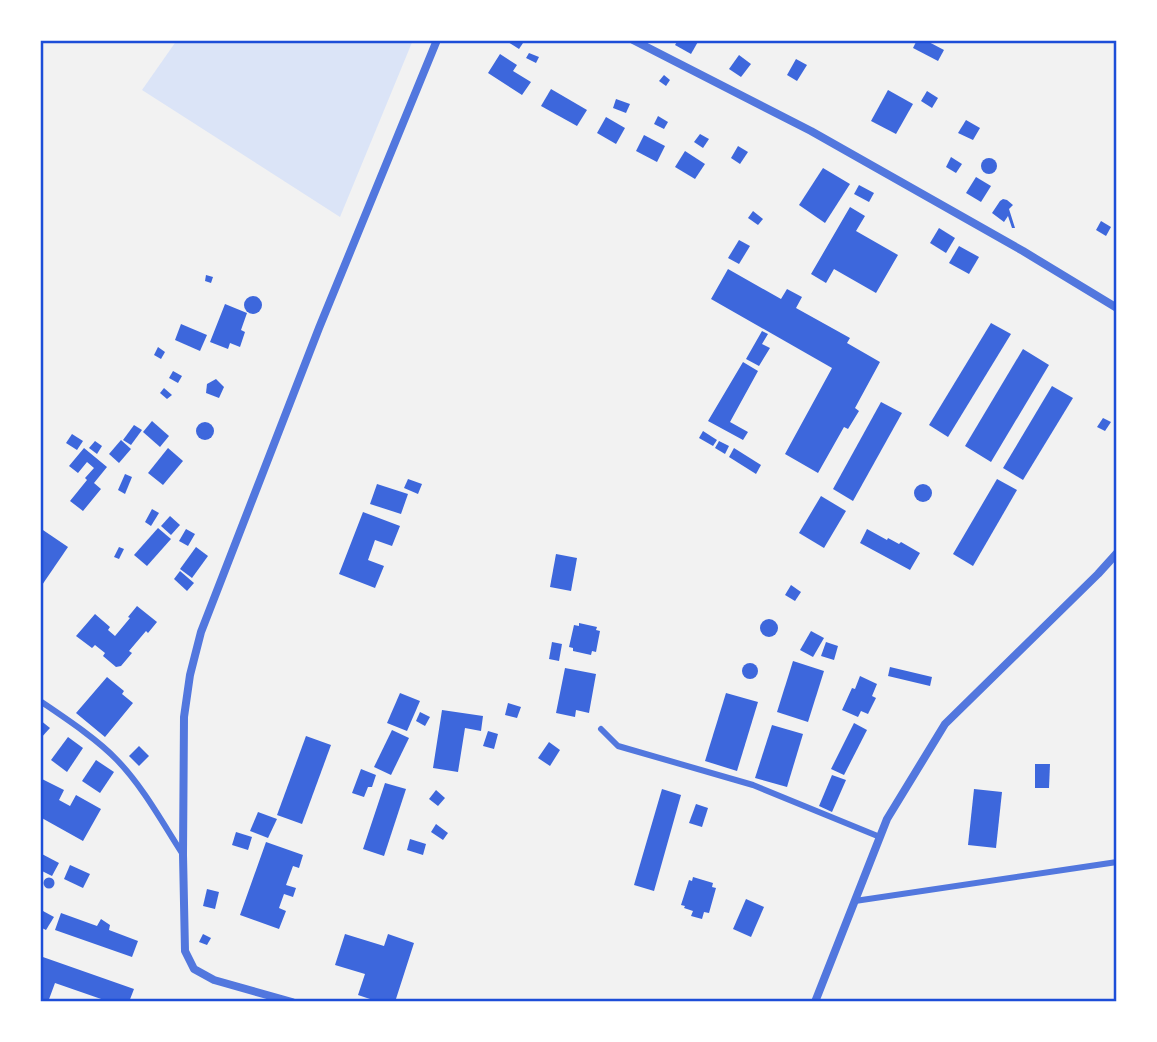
<svg xmlns="http://www.w3.org/2000/svg" width="1157" height="1042" viewBox="0 0 1157 1042" font-family="'Noto Serif',serif">
<style>
.green{fill:#dbe4f7}
.building{fill:#3d67dc}
.lines{fill:none;stroke-linecap:round;stroke-linejoin:round}
.minor{stroke:#5277de;stroke-width:6}
.tertiary{stroke:#5277de;stroke-width:8}
.neatline{fill:none;stroke:#1d4ed8;stroke-width:2.5}
</style>
<rect width="100%" height="100%" fill="#f2f2f2"/>
<polygon class="green" points="177,40 413,40 340,217 142,90"/>
<g class="building">
<polygon points="505,40 519,40 523,43 519,49"/>
<polygon points="678,40 699,40 691,54 675,45"/>
<polygon points="917,40 925,40 944,50 938,61 913,48"/>
<polygon points="529,53 539,57 536,63 526,58"/>
<polygon points="500,54 517,65 513,71 531,82 522,95 488,73"/>
<polygon points="739,55 751,64 741,77 729,69"/>
<polygon points="796,59 807,65 797,81 787,75"/>
<polygon points="664,75 670,80 666,86 659,81"/>
<polygon points="551,89 587,110 577,126 541,106"/>
<polygon points="888,90 913,104 896,134 871,121"/>
<polygon points="927,91 938,98 932,108 921,101"/>
<polygon points="616,99 630,104 626,113 613,108"/>
<polygon points="658,116 668,122 664,129 654,124"/>
<polygon points="606,117 625,128 616,144 597,133"/>
<polygon points="966,120 980,128 973,140 958,133"/>
<polygon points="700,134 709,139 703,148 694,142"/>
<polygon points="644,135 665,146 657,162 636,151"/>
<polygon points="738,146 748,152 740,164 731,158"/>
<polygon points="685,151 705,164 695,179 675,167"/>
<polygon points="951,157 962,164 956,173 946,167"/>
<circle cx="989" cy="166" r="8"/>
<polygon points="823,168 850,184 825,223 799,205"/>
<polygon points="976,177 991,186 981,202 966,193"/>
<polygon points="859,185 874,193 869,202 854,194"/>
<polygon points="1003,199 1007,200 1013,205 1009,209 1015,228 1012,228 1008,216 1004,222 992,213 1000,201"/>
<polygon points="850,207 865,216 856,231 898,255 876,293 834,269 826,283 811,274"/>
<polygon points="753,211 763,219 758,225 748,218"/>
<polygon points="1101,221 1111,227 1106,236 1096,230"/>
<polygon points="939,228 955,238 946,253 930,243"/>
<polygon points="739,240 750,246 739,264 728,258"/>
<polygon points="959,246 979,257 969,274 949,263"/>
<polygon points="728,269 781,299 787,289 802,297 796,308 850,338 847,343 880,362 855,408 859,411 848,429 844,427 818,473 785,454 832,368 711,299"/>
<polygon points="206,275 213,277 211,283 205,281"/>
<circle cx="253" cy="305" r="9"/>
<polygon points="225,304 247,313 241,330 245,332 240,347 230,343 228,349 210,342"/>
<polygon points="991,323 1011,334 948,437 929,425"/>
<polygon points="181,324 207,335 200,351 175,340"/>
<polygon points="762,331 768,334 762,344 770,348 759,366 746,359"/>
<polygon points="158,347 165,352 161,359 154,355"/>
<polygon points="1023,349 1049,365 991,462 965,446"/>
<polygon points="743,362 758,371 730,422 748,432 743,440 708,421"/>
<polygon points="173,371 182,376 178,383 169,378"/>
<polygon points="216,379 224,387 219,398 206,393 207,384"/>
<polygon points="1052,386 1073,398 1023,480 1003,468"/>
<polygon points="164,388 172,395 167,399 160,393"/>
<polygon points="881,402 902,413 853,501 833,489"/>
<polygon points="1103,418 1111,422 1105,431 1097,427"/>
<polygon points="152,421 169,436 160,447 143,432"/>
<circle cx="205" cy="431" r="9"/>
<polygon points="134,425 142,430 131,445 123,440"/>
<polygon points="703,431 717,440 713,446 699,438"/>
<polygon points="72,434 83,441 77,450 66,443"/>
<polygon points="121,440 131,449 119,463 109,454"/>
<polygon points="95,441 102,446 97,454 89,448"/>
<polygon points="719,441 729,446 725,454 715,448"/>
<polygon points="84,448 107,467 94,483 101,489 83,511 70,501 87,480 85,478 94,468 87,462 78,473 69,466"/>
<polygon points="168,448 183,461 163,485 148,473"/>
<polygon points="734,448 761,465 756,474 729,457"/>
<polygon points="125,474 132,477 125,494 118,490"/>
<polygon points="408,479 422,484 418,494 404,488"/>
<polygon points="997,479 1017,490 973,566 953,554"/>
<polygon points="377,484 408,494 401,514 370,504"/>
<circle cx="923" cy="493" r="9"/>
<polygon points="821,496 846,511 824,548 799,533"/>
<polygon points="152,509 159,513 151,526 145,522"/>
<polygon points="363,512 400,526 392,546 375,540 368,560 384,566 375,588 339,574"/>
<polygon points="170,516 180,525 171,535 161,526"/>
<polygon points="40,528 68,547 40,588"/>
<polygon points="158,528 171,539 147,566 134,555"/>
<polygon points="186,529 195,534 188,546 179,541"/>
<polygon points="867,529 887,540 888,538 899,544 901,542 920,553 910,570 860,543"/>
<polygon points="119,547 124,549 119,559 114,557"/>
<polygon points="196,547 208,556 192,578 180,569"/>
<polygon points="556,554 577,558 571,591 550,587"/>
<polygon points="180,571 194,583 187,591 174,579"/>
<polygon points="791,585 801,592 795,601 785,595"/>
<polygon points="137,606 157,622 148,633 146,631 129,651 132,653 121,666 116,667 103,656 105,653 95,645 92,648 76,636 95,614 110,627 108,630 115,636 130,618 128,617"/>
<circle cx="769" cy="628" r="9"/>
<polygon points="579,623 597,627 596,630 600,631 596,652 592,651 591,655 573,651 573,648 569,647 574,625 579,626"/>
<polygon points="811,631 824,638 813,657 800,650"/>
<polygon points="552,642 562,644 559,661 549,659"/>
<polygon points="826,642 838,646 834,660 821,656"/>
<polygon points="793,661 824,671 808,722 777,712"/>
<circle cx="750" cy="671" r="8"/>
<polygon points="890,667 932,677 930,686 888,676"/>
<polygon points="565,668 596,674 589,713 576,710 575,717 556,713"/>
<polygon points="860,676 877,684 872,696 876,698 868,714 861,711 858,717 842,710 852,688 855,689"/>
<polygon points="107,677 124,691 122,694 133,703 105,737 76,713"/>
<polygon points="400,693 420,701 407,731 387,723"/>
<polygon points="726,693 758,702 737,771 705,761"/>
<polygon points="508,703 521,707 517,718 505,715"/>
<polygon points="442,710 483,716 481,731 465,728 458,772 433,768"/>
<polygon points="420,712 430,717 425,726 416,721"/>
<polygon points="40,720 50,728 40,739"/>
<polygon points="854,723 867,730 844,775 831,769"/>
<polygon points="772,725 803,734 787,787 755,778"/>
<polygon points="392,730 409,738 391,775 374,767"/>
<polygon points="488,731 498,734 494,749 483,746"/>
<polygon points="306,736 331,745 302,824 277,815"/>
<polygon points="68,737 83,748 67,772 51,760"/>
<polygon points="549,742 560,750 550,766 538,758"/>
<polygon points="139,746 149,756 139,766 129,756"/>
<polygon points="96,760 114,772 100,793 82,781"/>
<polygon points="1035,764 1050,764 1049,788 1035,788"/>
<polygon points="361,769 376,775 372,787 368,787 364,797 352,793"/>
<polygon points="832,775 846,780 832,812 819,806"/>
<polygon points="40,778 64,790 59,800 70,806 76,795 101,809 83,841 40,817"/>
<polygon points="385,783 406,789 384,856 363,849"/>
<polygon points="662,789 681,795 654,891 634,885"/>
<polygon points="974,789 1002,792 996,848 968,845"/>
<polygon points="436,790 445,798 438,806 429,799"/>
<polygon points="696,804 708,808 702,827 689,823"/>
<polygon points="258,812 277,819 268,838 250,831"/>
<polygon points="436,824 448,833 443,840 431,832"/>
<polygon points="236,832 252,837 248,850 232,845"/>
<polygon points="410,839 426,844 423,855 407,850"/>
<polygon points="266,842 303,855 299,868 293,866 286,885 296,888 293,897 284,894 279,908 286,911 279,929 240,915"/>
<polygon points="40,853 59,863 52,876 40,870"/>
<polygon points="70,865 90,874 83,888 64,879"/>
<polygon points="693,877 713,883 712,887 716,888 709,913 704,912 702,919 691,916 693,911 684,908 685,906 681,905 689,880 692,881"/>
<circle cx="49" cy="883" r="5.5"/>
<polygon points="207,889 219,892 215,909 203,906"/>
<polygon points="746,899 764,907 751,937 733,929"/>
<polygon points="43,911 54,917 46,930 40,927 40,916"/>
<polygon points="61,913 97,926 101,919 110,925 109,930 138,941 132,957 55,930"/>
<polygon points="203,934 211,938 207,945 199,942"/>
<polygon points="345,934 384,946 388,934 414,943 395,1002 379,1002 358,995 365,974 335,965"/>
<polygon points="40,956 134,989 129,1002 103,1002 104,1000 55,983 48,1002 40,1002"/>
</g>
<g class="lines">
<g class="minor">
<path d="M 40,701 C 65,718 97,739 117,760 C 143,787 162,822 182,853"/>
<polyline points="601,729 618,746 753,785 880,837"/>
<polyline points="855,901 1117,862"/>
</g>
<g class="tertiary">
<polyline points="633,40 811,131 1023,251 1117,308"/>
<polyline points="292,1002 214,980 194,969 185,951 183,855 184,717 190,675 201,632 319,328 437,40"/>
<polyline points="815,1002 887,819 945,724 1098,574 1117,553"/>
</g>
</g>
<rect width="1157" height="1042" fill="none" stroke="#ffffff" stroke-width="84"/>
<rect x="42" y="42" width="1073" height="958" class="neatline"/>
</svg>
